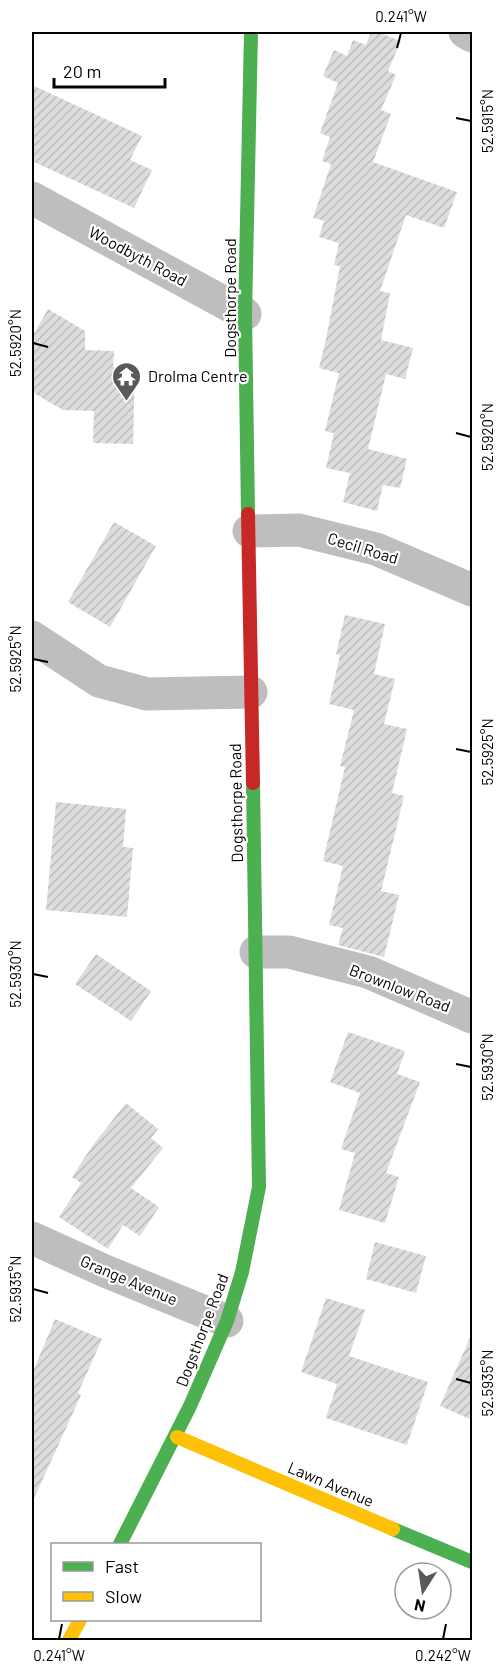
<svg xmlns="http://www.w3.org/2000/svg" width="504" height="1672" viewBox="0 0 504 1672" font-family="Barlow,sans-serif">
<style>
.building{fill:url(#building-hatch)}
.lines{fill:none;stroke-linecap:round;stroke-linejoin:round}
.street{stroke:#bebebe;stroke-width:33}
.fast{stroke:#4caf50;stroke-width:14}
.slow{stroke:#ffc107;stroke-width:14}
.jam{stroke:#c62828;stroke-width:14}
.ticks{fill:none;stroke:#000;stroke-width:2}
.labels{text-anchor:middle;stroke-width:4.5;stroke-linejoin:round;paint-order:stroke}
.street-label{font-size:16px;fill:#000;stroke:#fff}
.poi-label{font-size:16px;fill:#000;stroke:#fff;text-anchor:start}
.neatline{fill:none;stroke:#000;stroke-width:2}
.ticks-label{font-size:15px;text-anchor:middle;fill:#000}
</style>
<defs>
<pattern id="building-hatch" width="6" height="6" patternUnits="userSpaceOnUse" patternTransform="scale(1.5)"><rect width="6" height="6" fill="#ddd"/><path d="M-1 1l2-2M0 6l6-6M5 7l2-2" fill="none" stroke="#bcbcbc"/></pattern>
</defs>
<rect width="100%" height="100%" fill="#fff"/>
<g class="building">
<polygon points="371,32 377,32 401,41 388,71 396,75 381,110 391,114 373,162 457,192 444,228 406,215 380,291 390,293 381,340 413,348 405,379 386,374 368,449 407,459 400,488 383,485 377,511 343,502 350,473 326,468 334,433 325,431 339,373 319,368 326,339 340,266 334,265 339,243 319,237 324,221 313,218 331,164 322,161 330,137 320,133 338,83 323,76 334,50 347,56 353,40 366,45"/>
<polygon points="32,85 142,136 130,160 152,170 134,208 32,161"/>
<polygon points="48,309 85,331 85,350 114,351 113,367 135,368 133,444 93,443 94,411 63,410 32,392 32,337"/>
<polygon points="114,522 156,546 110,627 68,602"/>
<polygon points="345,615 385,624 374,674 395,679 384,724 407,729 392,793 404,796 381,891 399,895 384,957 338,945 343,928 329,925 343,866 323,861 345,767 340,766 354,710 329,704 340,655 336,654"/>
<polygon points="56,802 126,809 123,847 133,848 127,917 46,910"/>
<polygon points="96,954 151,991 131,1021 75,984"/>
<polygon points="348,1032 405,1051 397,1074 420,1082 386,1173 399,1177 385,1223 339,1210 355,1153 341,1149 360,1093 330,1082"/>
<polygon points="126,1103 158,1129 151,1138 163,1148 131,1188 159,1207 140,1236 123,1225 108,1249 59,1217 81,1183 72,1177 93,1145"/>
<polygon points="375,1242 426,1256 416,1293 366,1279"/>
<polygon points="326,1298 365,1310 349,1356 428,1382 407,1445 326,1418 337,1384 301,1372"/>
<polygon points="55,1319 102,1339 78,1393 81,1395 32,1503 32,1374"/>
<polygon points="472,1333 472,1420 440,1406"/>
</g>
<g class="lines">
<g class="street">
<polyline points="465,32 472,36"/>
<polyline points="32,198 245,314"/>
<polyline points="249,531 299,530 376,549 472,590"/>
<polyline points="32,637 99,681 147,694 251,692"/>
<polyline points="256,952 289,952 368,972 472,1017"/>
<polyline points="32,1238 105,1271 227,1321"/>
</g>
<g class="fast">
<polyline points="248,514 245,314 251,32"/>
<polyline points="393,1529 472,1562"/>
<polyline points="120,1544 190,1406 227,1321 242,1272 259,1187 253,783"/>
</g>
<g class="slow">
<polyline points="177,1437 393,1529"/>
<polyline points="69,1640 80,1620"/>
</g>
<polyline class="jam" points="248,514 253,783"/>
</g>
<path class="ticks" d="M 397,48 L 401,33M 456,118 L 471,121M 33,343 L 48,347M 456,433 L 471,437M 33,659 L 48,662M 456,749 L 471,752M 33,974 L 48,977M 456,1064 L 471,1067M 33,1289 L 48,1293M 456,1379 L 471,1383M 59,1639 L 62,1624M 443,1639 L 446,1624"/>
<defs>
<symbol id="temple-pin" viewBox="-11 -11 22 30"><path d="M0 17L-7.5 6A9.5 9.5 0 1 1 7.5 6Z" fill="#595959" stroke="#fff"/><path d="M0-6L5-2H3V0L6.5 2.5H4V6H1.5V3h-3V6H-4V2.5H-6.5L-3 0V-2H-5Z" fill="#fff"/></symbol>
</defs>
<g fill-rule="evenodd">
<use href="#temple-pin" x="110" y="360" width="33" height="45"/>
</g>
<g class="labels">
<g class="street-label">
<text transform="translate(138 256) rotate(28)" y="6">Woodbyth Road</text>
<text transform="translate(230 298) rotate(-90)" y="6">Dogsthorpe Road</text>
<text transform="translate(363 548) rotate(17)" y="6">Cecil Road</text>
<text transform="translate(236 803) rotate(-91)" y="6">Dogsthorpe Road</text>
<text transform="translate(400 988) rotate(21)" y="6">Brownlow Road</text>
<text transform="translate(129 1280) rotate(23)" y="6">Grange Avenue</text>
<text transform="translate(202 1330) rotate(-69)" y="6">Dogsthorpe Road</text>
<text transform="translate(331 1484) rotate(23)" y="6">Lawn Avenue</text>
</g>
<g class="poi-label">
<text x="148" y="382">Drolma Centre</text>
</g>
</g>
<rect width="504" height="1672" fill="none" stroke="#ffffff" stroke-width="66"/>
<rect x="51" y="1543" width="210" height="78" fill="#ffffff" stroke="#999999" stroke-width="1.5"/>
<rect x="63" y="1562" width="30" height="9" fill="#4caf50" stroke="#999999" stroke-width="1.5"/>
<text x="105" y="1573" font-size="18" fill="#000000">Fast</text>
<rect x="63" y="1592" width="30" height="9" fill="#ffc107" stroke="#999999" stroke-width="1.5"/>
<text x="105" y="1603" font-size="18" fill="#000000">Slow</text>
<g transform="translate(423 1591) rotate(192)"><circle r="28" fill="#ffffff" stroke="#999999" stroke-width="1.5"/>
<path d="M0-4.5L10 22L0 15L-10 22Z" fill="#595959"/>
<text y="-9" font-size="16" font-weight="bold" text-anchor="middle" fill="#000000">N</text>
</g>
<path d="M54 78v9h111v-9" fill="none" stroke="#000000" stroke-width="3"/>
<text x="63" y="78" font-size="18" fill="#000000" stroke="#ffffff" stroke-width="4.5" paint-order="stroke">20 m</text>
<rect x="33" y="33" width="438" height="1606" class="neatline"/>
<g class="ticks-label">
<text x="401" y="22">0.241°W</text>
<text transform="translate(488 121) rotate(-90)" y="5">52.5915°N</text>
<text transform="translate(16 343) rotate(-90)" y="5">52.5920°N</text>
<text transform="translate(488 437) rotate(-90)" y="5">52.5920°N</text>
<text transform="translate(16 659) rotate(-90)" y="5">52.5925°N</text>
<text transform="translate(488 752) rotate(-90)" y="5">52.5925°N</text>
<text transform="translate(16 974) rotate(-90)" y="5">52.5930°N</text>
<text transform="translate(488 1067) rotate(-90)" y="5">52.5930°N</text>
<text transform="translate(16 1289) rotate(-90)" y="5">52.5935°N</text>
<text transform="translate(488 1383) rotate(-90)" y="5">52.5935°N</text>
<text x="59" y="1661">0.241°W</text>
<text x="443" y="1661">0.242°W</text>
</g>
</svg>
